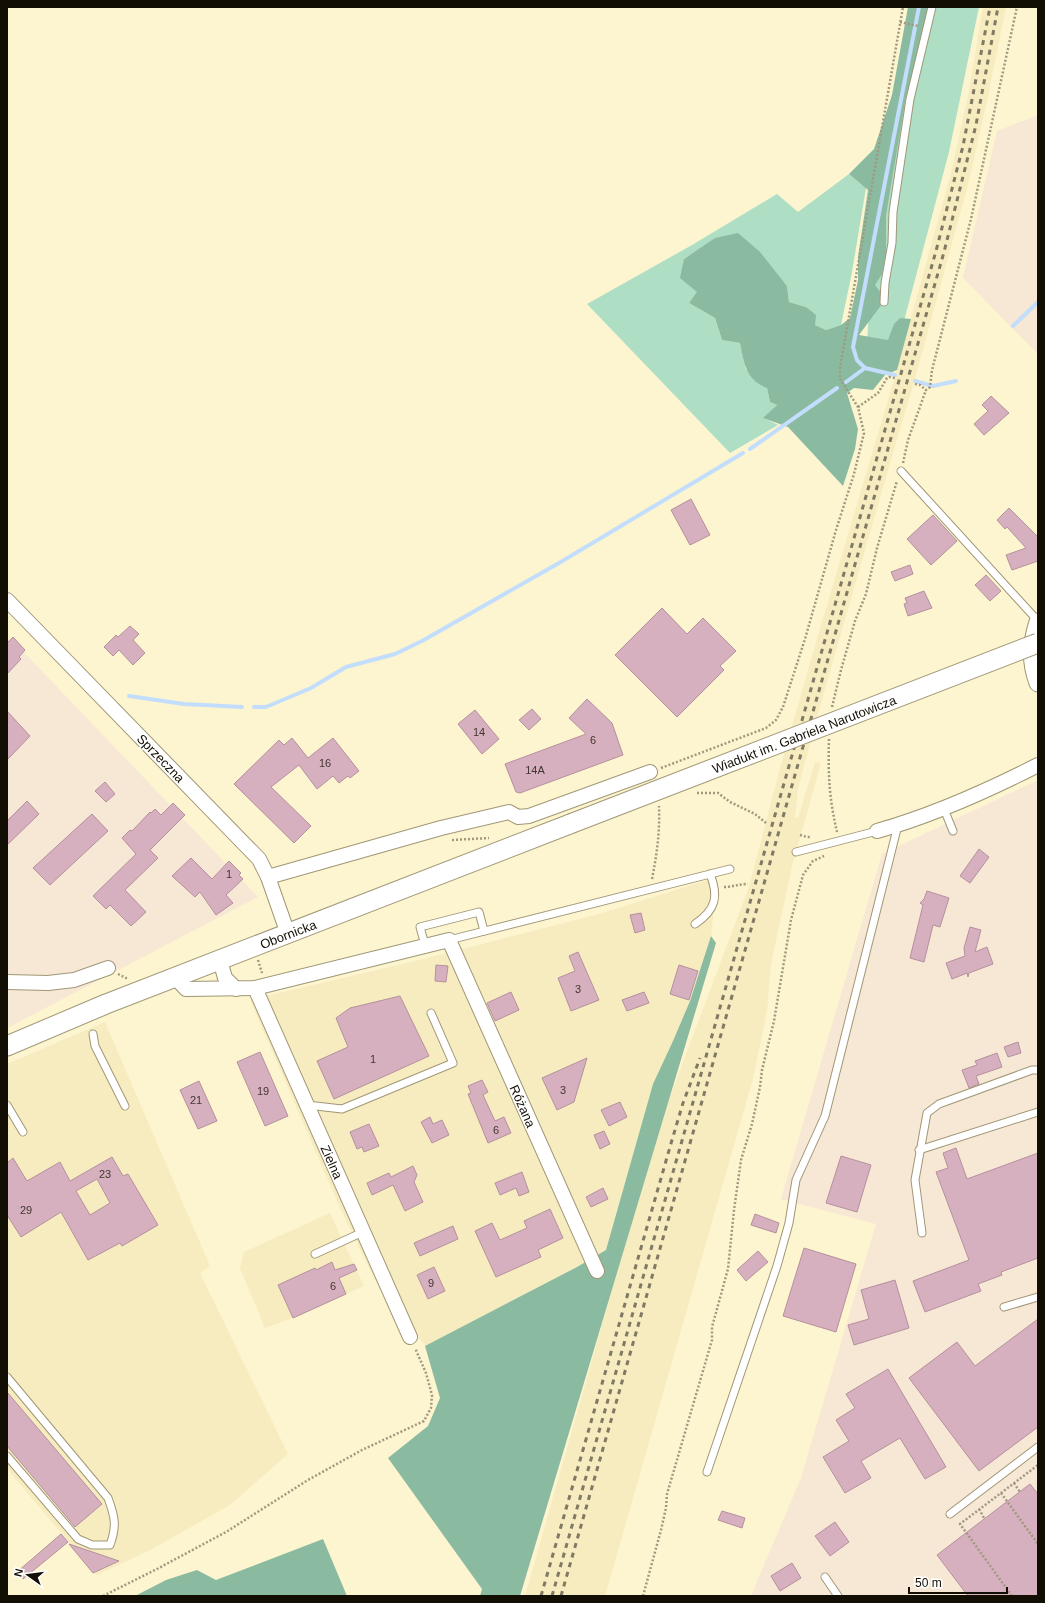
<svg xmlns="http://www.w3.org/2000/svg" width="1045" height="1603" viewBox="0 0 1045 1603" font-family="Arial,sans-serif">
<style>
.built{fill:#f7ecc0}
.industrial{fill:#f7e7d5}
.green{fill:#aedfc5}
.forest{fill:#8abba1}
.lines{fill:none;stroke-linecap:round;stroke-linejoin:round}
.stream{stroke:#c2defc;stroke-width:4}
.building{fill:#d6b0be;stroke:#b5909e;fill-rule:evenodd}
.service-casing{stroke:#a09776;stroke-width:9}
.minor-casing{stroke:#a09776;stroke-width:16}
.tertiary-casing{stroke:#a09776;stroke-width:19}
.secondary-casing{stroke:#a09776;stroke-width:21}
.path{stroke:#a0997f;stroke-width:2.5;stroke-dasharray:2 2;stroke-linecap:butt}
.service{stroke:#fff;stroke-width:7}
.minor{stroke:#fff;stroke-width:14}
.tertiary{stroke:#fff;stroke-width:17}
.secondary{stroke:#fff;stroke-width:19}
.rail{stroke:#807963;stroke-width:3;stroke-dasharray:5 5;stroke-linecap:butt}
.secondary-bridge-casing{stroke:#a09776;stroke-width:21;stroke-linecap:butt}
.secondary-bridge{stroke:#fff;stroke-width:19}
.labels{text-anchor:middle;stroke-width:3;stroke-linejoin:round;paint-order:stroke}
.number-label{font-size:11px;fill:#433632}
.street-label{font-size:13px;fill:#120e03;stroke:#fff}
</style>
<rect width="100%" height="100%" fill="#fdf4d0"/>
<g class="built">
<polygon points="983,7 1006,7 988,96 969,181 913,386 904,415 822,699 798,789 795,817 798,818 815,762 821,763 792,866 775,945 771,965 767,1011 753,1079 605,1596 525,1596 657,1131 749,887 780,768 819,632 893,383 950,177 968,96"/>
<polygon points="717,877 711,936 690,1001 673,1041 653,1084 606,1250 577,1267 425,1346 374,1279 337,1201 250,1000 419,960 599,914"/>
<polygon points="105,1022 210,1266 200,1273 288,1454 230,1505 152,1549 97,1575 7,1469 7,1064"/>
<polygon points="330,1213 364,1286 293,1318 265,1328 240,1268 244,1252"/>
</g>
<g class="industrial">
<polygon points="1038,115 1038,354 963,278 997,131"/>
<polygon points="14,642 258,897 7,1028 7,649"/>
<polygon points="1038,780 1038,1596 751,1596 801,1478 876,1224 781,1199 882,854"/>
</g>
<g class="green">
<polygon points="915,7 979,7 949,152 896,351 867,344 875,210"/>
<polygon points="849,174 866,188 852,272 841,325 826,330 815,325 806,307 789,302 787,286 776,273 698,250 684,259 698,292 689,303 715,318 722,340 740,343 746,369 767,388 770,402 777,405 764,418 778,425 730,453 587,304 692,245 777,194 798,212"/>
</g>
<g class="forest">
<path d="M 908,7 L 930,7 L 906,97 L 886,215 L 886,253 L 882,274 L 875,285 L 882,294 L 882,304 L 859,335 L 888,340 L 894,324 L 900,318 L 911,319 L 897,370 L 885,375 L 873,390 L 854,388 L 847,393 L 858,429 L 855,449 L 843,486 L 788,427 L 763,418 L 777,405 L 770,402 L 767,388 C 746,380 744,363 740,343 L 722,340 L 715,318 L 689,303 L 697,292 L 680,278 L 684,259 L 715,238 L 738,233 L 760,252 L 787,286 L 789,302 L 806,307 L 816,315 L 815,325 L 826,330 L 841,325 L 850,318 L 858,280 L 858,257 L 868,190 L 849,174 L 874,149 L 892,95 Z"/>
<polygon points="711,936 716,943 520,1596 480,1596 482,1589 388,1458 428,1426 440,1398 425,1346 577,1267 606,1250 653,1084 673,1041 690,1001"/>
<polygon points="323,1539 347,1596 135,1596 166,1580 197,1570 216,1580"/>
</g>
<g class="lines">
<g class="stream">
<polyline points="1013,326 1038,302"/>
<path d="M 865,368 L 857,360 L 853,347 C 876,234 896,120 919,7"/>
<polyline points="915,381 933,386 956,381"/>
<polyline points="846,382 865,368 895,375"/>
<polyline points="750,449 837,388"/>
<polyline points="129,696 184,704 242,707"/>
<polyline points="254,707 266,707 311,688 346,667 395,654 422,641 559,563 743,453"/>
</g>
</g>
<g class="building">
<polygon points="991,396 1009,413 984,435 974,424 988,411 982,405"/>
<polygon points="691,499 710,535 690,545 671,510"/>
<polygon points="1009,508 1038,537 1038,561 1012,570 1006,555 1026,548 1007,527 1005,529 997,520"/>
<polygon points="933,515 957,541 931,565 907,539"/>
<polygon points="910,565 913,574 895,581 891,572"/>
<polygon points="986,575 1001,591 990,601 975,585"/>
<polygon points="924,591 932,608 908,616 904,604 907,603 905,598"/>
<polygon points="662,608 687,634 703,618 736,651 720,666 724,670 677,717 615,655"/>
<polygon points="130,626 139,634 133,640 145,653 133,665 119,650 113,656 104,647 116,635 118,637"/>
<polygon points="13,637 25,650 19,657 21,659 7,674 7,643"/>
<polygon points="587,699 612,723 623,755 520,793 516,792 505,764 586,734 569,718"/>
<polygon points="532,709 541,719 529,730 519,720"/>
<polygon points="475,710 499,739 482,754 458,724"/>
<polygon points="7,711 30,736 7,760"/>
<polygon points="292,738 308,758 333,738 359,771 350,778 348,776 339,783 333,776 317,789 299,765 271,787 311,826 294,843 234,784 279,740 284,745"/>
<polygon points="105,782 115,794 106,802 95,791"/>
<polygon points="27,801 39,814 7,845 7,821"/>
<polygon points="173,803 185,815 150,850 158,858 125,890 146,912 131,926 110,905 106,909 93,896 136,854 122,838 130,830 132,831 150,812 151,813 155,809 161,815"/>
<polygon points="92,814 108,831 50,885 33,868"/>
<polygon points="979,849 989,857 970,883 960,876"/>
<polygon points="191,858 212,879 229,861 241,873 239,875 243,879 226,895 233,903 216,915 200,892 195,897 172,876"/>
<polygon points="927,891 949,898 940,927 933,925 924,962 910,958 923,905 920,903 924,899"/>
<polygon points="641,913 645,930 635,933 630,915"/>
<polygon points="970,927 981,930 975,952 987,947 993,964 969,973 968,977 967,973 952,979 946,963 965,956 964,948"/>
<polygon points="578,952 599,1000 571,1011 558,978 575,971 569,956"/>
<polygon points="436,965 448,966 446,982 435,981"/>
<polygon points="679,965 698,971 689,1000 670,994"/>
<polygon points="511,992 519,1010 495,1021 487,1003"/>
<polygon points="644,992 649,1003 627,1011 622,1000"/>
<polygon points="400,996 429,1056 334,1099 317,1061 348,1047 336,1018 350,1008"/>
<polygon points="1018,1042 1021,1053 1008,1057 1004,1047"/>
<polygon points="260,1052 288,1116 265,1126 237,1062"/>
<polygon points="997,1053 1002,1067 976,1076 979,1084 969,1088 962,1070 977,1065 975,1061"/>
<polygon points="587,1058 574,1102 557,1110 542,1078"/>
<polygon points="482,1080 488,1092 483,1095 495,1121 504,1117 511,1133 488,1143 468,1094 471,1093 468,1086"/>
<polygon points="199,1081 217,1121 198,1129 180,1090"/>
<polygon points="620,1102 627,1117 609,1126 601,1110"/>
<polygon points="430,1117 433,1124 442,1120 449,1135 432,1143 421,1122"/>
<polygon points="369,1124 379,1146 364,1152 362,1147 357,1149 350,1132"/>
<polygon points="604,1131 610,1144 600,1149 594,1135"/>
<polygon points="956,1148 967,1179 1038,1153 1038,1258 1001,1272 1002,1275 978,1284 981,1291 925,1312 913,1281 969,1260 936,1172 948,1168 943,1153"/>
<polygon points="841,1156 871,1165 857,1212 826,1203"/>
<path d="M 112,1157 L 123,1176 L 128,1174 L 158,1225 L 122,1246 L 120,1243 L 88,1260 L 61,1212 L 21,1237 L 7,1215 L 7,1163 L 13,1158 L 27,1181 L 60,1162 L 70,1181 ZM 97,1179 L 110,1203 L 90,1215 L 76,1191 Z"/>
<polygon points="413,1166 417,1175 414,1182 423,1202 405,1211 393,1185 372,1195 367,1183 389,1173 391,1177"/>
<polygon points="522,1172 529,1192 519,1196 516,1188 500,1195 495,1183"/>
<polygon points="603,1188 608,1199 591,1207 586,1197"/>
<polygon points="550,1209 563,1238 538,1250 541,1257 496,1277 475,1231 492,1223 500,1240 527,1228 524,1221"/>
<polygon points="755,1214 779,1223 776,1233 751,1225"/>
<polygon points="453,1226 458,1239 420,1256 414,1243"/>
<polygon points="804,1248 856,1264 836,1332 783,1316"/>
<polygon points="758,1251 768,1262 746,1281 737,1270"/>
<polygon points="332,1262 335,1270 354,1264 357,1270 339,1278 346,1294 293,1318 278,1285 315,1268 316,1270"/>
<polygon points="434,1267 445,1291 428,1299 417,1275"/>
<polygon points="895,1280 909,1328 854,1345 848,1325 869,1319 861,1290"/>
<polygon points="1038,1319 1038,1427 979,1471 909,1378 957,1342 975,1366"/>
<polygon points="888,1369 946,1467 925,1479 900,1438 861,1461 871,1478 845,1493 823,1457 849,1441 836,1420 855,1408 846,1394"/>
<polygon points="7,1392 102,1504 75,1527 7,1446"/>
<polygon points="1030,1484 1038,1494 1038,1596 968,1596 937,1555"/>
<polygon points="722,1511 745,1518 742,1528 718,1520"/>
<polygon points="835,1522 849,1542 830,1556 815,1536"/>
<polygon points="61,1534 68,1542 23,1579 17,1572"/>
<polygon points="69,1544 119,1561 93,1573"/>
<polygon points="792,1563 801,1578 780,1591 771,1576"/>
</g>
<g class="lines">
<defs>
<g id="service">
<polyline points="884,302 885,283 892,243 893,212 910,99 932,7"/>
<polyline points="901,471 1038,621"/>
<polyline points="944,809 953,831"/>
<polyline points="796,852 877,831"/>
<path d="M 695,924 C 716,910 719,896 710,874"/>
<polyline points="449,940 730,869"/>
<polyline points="425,945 420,927 479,912 484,931"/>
<polyline points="93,1034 95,1046 125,1106"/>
<polyline points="7,1105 23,1132"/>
<polyline points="307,1105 342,1109 453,1063 431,1013"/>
<polyline points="919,1150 1038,1112"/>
<polyline points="922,1233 915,1180 927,1113 939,1104 1032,1070 1038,1070"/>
<polyline points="315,1254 363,1232"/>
<polyline points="1004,1307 1038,1297"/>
<path d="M 7,1377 L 108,1498 C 115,1517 117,1526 110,1545 L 92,1545 L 78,1539 L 7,1456"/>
<polyline points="707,1472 777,1266 789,1223 796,1180 825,1116 898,825"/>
<polyline points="950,1514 1038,1447"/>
<polyline points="825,1577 838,1596"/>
</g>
<g id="minor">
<polyline points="7,600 259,859 268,877 288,934"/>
<path d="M 877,831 C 934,815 985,792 1038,765"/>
<polyline points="268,877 441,828 509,812 518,817 529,816 650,772"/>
<polyline points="220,960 225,978 236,989"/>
<polyline points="175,977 186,989 255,988 449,940 597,1271"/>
<polyline points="7,982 48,983 74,980 108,968"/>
<polyline points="255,988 410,1337"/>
</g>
<path id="tertiary" d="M 1038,622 C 1031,644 1030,661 1038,683"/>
<polyline id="secondary" points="7,1046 106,1004 570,824"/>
</defs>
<use href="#service" class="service-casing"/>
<use href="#minor" class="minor-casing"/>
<use href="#tertiary" class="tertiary-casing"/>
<use href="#secondary" class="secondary-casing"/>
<g class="path">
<polyline points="900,22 918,26"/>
<polyline points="915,384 920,385 926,390 930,387 932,370 971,219 1017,7"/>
<polyline points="858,407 878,393 887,378 889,377 895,378"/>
<polyline points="903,463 908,440 926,390"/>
<polyline points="832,707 841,670 855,621 866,594 877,548 897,481"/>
<path d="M 829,739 C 828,774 829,798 837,832"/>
<polyline points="661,768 766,728 776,720 783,707 805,639 836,530 854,474 864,433 858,407 840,379 840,368 903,7"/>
<polyline points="697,793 718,793 730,802 755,814 766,823"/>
<polyline points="800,835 807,837 811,837"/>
<polyline points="452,840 489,838"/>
<path d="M 652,879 C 657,854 660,831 659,806"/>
<path d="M 724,887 C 732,887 739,884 748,884"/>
<polyline points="258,960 262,973"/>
<polyline points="118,974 128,979"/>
<polyline points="1014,1483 1020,1492"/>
<polyline points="1001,1493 1038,1544"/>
<polyline points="979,1509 984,1518"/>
<polyline points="103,1596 157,1569 226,1532 308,1480 362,1450 424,1421 431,1408 432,1395 426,1373 415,1348"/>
<polyline points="643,1596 661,1530 666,1508 667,1494 712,1340 712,1327 728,1269 734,1210 741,1160 752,1124 760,1087 762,1070 774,1021 791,920 803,875 813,861 824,856"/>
<polyline points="1012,1596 960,1524 1038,1465"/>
</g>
<use href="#service" class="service"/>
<use href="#minor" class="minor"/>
<use href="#tertiary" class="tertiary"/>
<use href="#secondary" class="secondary"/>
<g class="rail">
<polyline points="541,1596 672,1140 683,1103 700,1058"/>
<polyline points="552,1596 936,251 963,146 990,7"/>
<polyline points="561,1596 944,252 976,125 998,7"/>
</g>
<defs>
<polyline id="secondary-bridge" points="570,824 1038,643"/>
</defs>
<use href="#secondary-bridge" class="secondary-bridge-casing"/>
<use href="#secondary-bridge" class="secondary-bridge"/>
</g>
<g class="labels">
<g class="number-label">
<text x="479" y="736">14</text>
<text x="593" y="744">6</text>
<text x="325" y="767">16</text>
<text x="535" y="774">14A</text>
<text x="229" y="878">1</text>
<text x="578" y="993">3</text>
<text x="373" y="1063">1</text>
<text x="563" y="1094">3</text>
<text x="263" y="1095">19</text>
<text x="196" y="1104">21</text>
<text x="496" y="1134">6</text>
<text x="105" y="1178">23</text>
<text x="26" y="1214">29</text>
<text x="431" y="1287">9</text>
<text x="333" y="1290">6</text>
</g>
<g class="street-label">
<text transform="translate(804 734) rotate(-21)" y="5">Wiadukt im. Gabriela Narutowicza</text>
<text transform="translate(161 758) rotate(46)" y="5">Sprzeczna</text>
<text transform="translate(288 934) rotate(-21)" y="5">Obornicka</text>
<text transform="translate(523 1106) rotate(66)" y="5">Różana</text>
<text transform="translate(332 1162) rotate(66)" y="5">Zielna</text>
</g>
</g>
<rect width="1045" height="1603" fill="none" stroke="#120e03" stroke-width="16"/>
<g transform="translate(28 1575) rotate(284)" stroke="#ffffff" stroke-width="3" paint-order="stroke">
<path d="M0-3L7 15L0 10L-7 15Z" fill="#120e03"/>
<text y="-6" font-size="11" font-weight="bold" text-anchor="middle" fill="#120e03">N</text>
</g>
<path d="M909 1587v6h98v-6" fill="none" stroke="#120e03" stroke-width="2"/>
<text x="915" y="1587" font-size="12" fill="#120e03" stroke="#ffffff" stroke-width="3" paint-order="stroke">50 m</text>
</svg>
